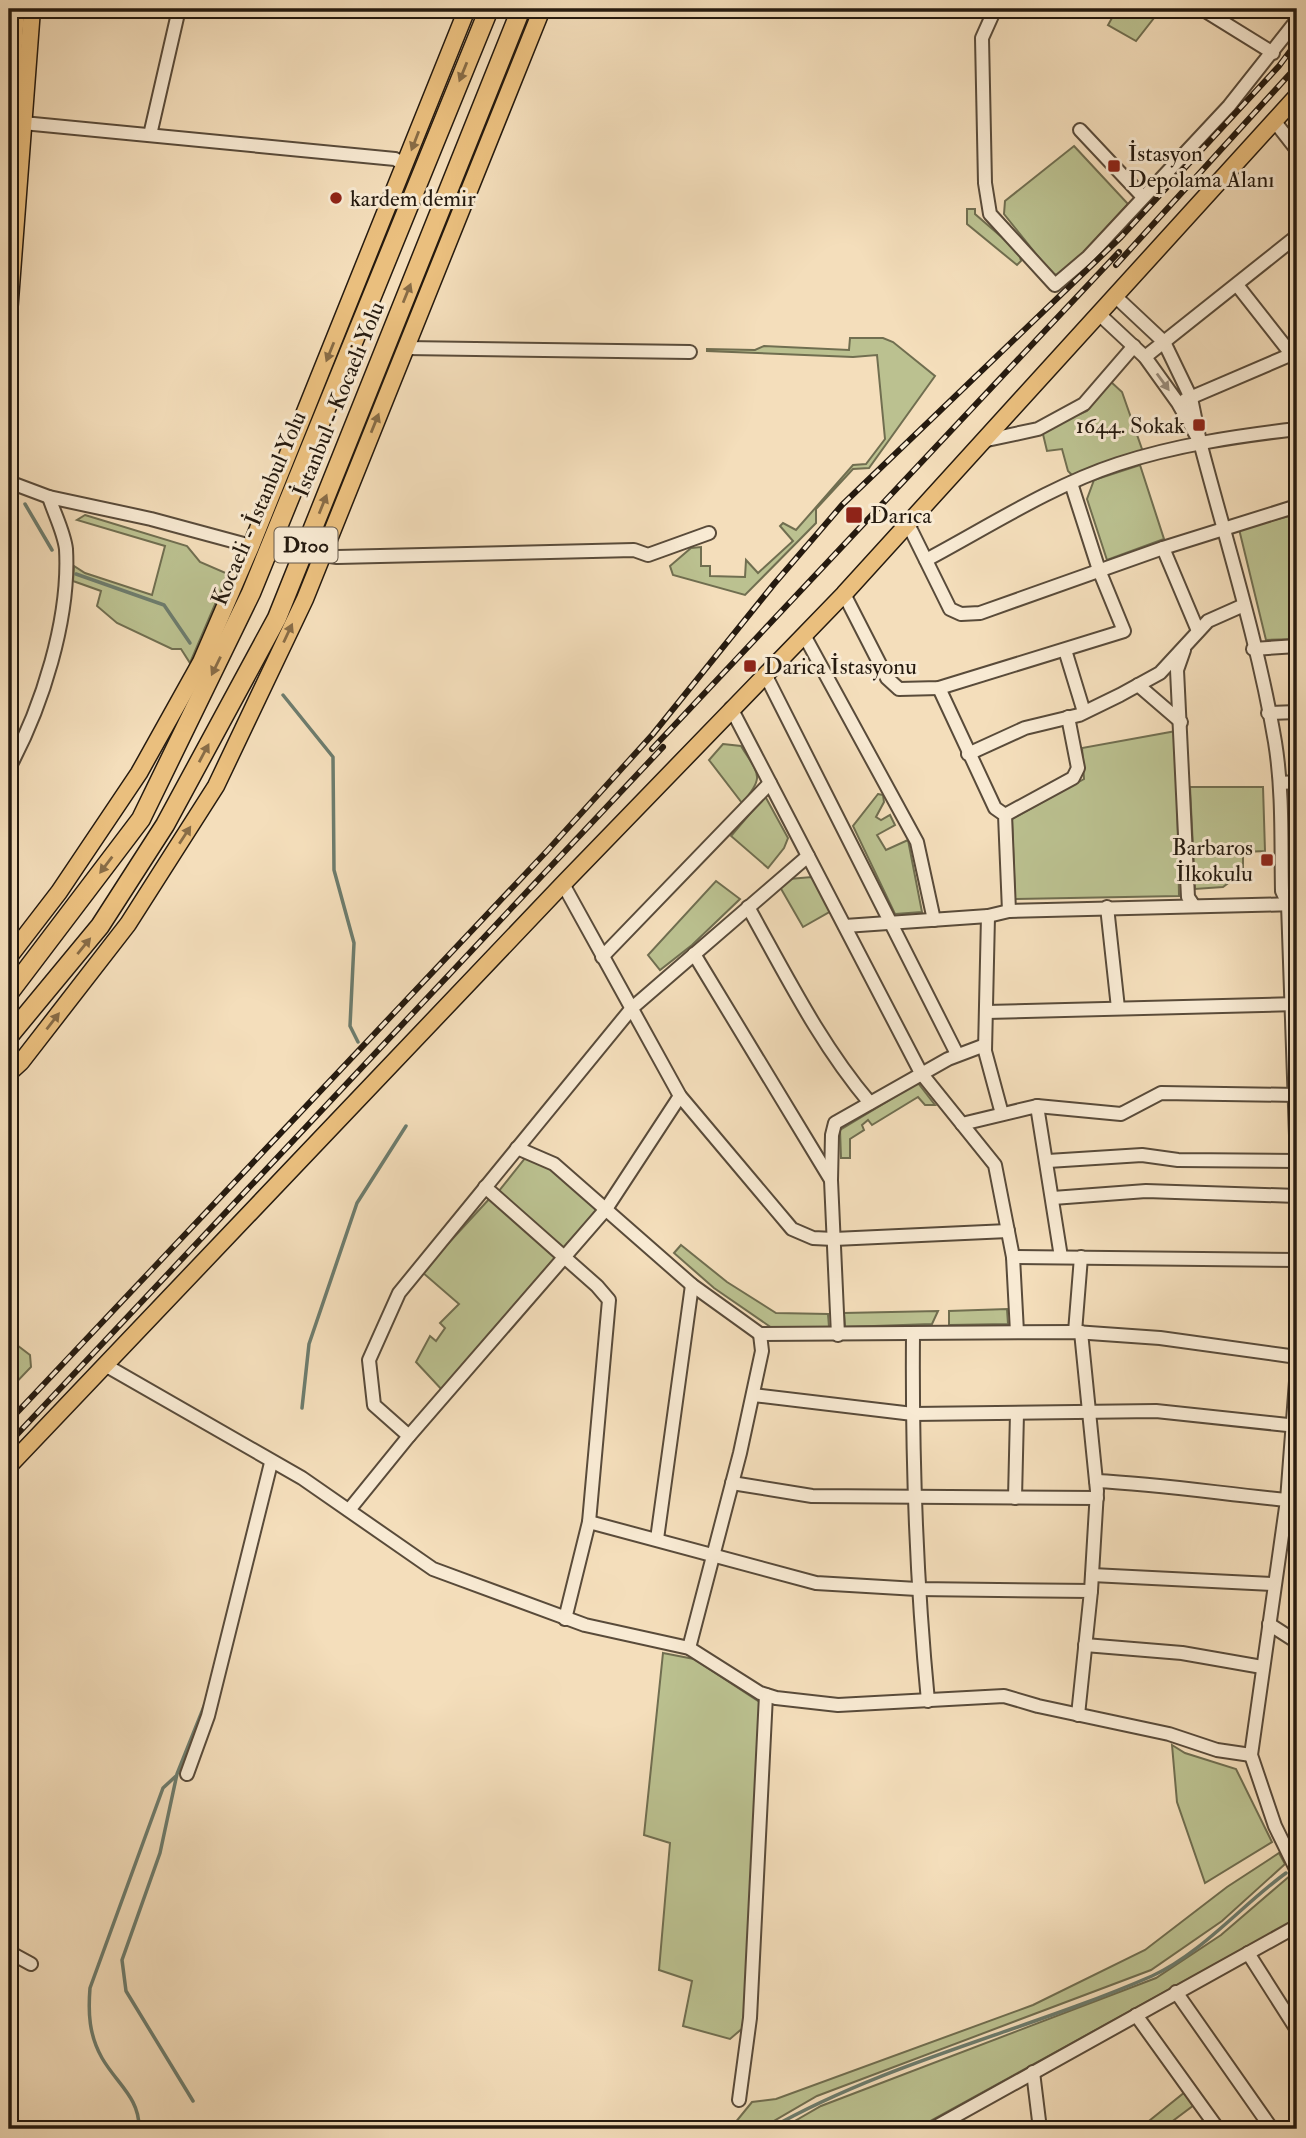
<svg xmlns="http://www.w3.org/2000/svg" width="1306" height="2138" viewBox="0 0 1306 2138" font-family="'IM FELL Double Pica',serif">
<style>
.green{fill:#bbc190;stroke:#706e50;stroke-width:2}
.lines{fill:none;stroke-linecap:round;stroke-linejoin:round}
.stream{stroke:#6d7c6d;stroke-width:3.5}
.minor-casing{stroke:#594b3a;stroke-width:16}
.major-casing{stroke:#251a0f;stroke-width:19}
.highway-casing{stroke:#251a0f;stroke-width:21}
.minor{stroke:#f8ead3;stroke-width:12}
.major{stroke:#eabf7e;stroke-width:16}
.highway{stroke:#eabf7e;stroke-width:18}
.rail-casing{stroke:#251a0f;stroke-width:6}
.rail{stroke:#f8ead3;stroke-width:3.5;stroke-dasharray:10;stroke-linecap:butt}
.oneway{fill:#886c46}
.oneway2{fill:#998c7b}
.poi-dot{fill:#8f2418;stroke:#f8ead3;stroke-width:2.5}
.labels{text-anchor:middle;stroke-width:6;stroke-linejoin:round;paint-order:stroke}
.shield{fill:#f8ead3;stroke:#64584a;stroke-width:2}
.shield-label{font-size:21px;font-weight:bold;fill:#251a0f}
.poi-label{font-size:23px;fill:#251a0f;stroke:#f8ead3;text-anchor:start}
.street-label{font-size:23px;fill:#251a0f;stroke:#f8ead3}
</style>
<rect width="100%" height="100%" fill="#f4debb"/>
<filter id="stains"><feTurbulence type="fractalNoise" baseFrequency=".00286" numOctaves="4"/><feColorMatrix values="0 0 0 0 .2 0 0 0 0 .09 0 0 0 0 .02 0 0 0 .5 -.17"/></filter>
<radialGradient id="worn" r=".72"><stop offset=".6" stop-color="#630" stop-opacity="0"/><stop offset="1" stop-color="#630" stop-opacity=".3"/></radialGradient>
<g class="green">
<polygon points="1117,9 1161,9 1136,41 1108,25"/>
<polygon points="1074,146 1128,204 1062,276 1052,274 1004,214 1005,201"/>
<polygon points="967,209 975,209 975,214 1019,252 1021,261 1017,265 967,224"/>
<polygon points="850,338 883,338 893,342 935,376 869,468 853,469 816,509 816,523 745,595 673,575 670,566 691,548 701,547 701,566 710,566 710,576 745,577 746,560 758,573 793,541 780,526 783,523 796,530 853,465 866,464 885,439 877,355 853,357 707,351 707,349 755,350 764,346 849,350"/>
<polygon points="1110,381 1122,392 1143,452 1073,476 1068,471 1062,449 1047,451 1042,430 1087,411"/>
<polygon points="1140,465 1164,539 1107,560 1087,499 1094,480"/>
<polygon points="1297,514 1297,639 1266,640 1239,529"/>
<polygon points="85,515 187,546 200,562 228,574 190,663 181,649 172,649 117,623 97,606 101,591 73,581 74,566 85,573 152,595 165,546 77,520"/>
<polygon points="1176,731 1179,896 1015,899 1012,819 1084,779 1082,748"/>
<path d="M 723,744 L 741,746 C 758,774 766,776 742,803 L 709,760 Z"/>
<polygon points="1190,787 1263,787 1265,851 1243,852 1243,872 1223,887 1195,889"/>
<polygon points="878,794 883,795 884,802 876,817 881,820 890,815 895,825 877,835 886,850 908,840 922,912 895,914 853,826"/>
<polygon points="765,796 788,838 784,848 768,868 731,836"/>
<polygon points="812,877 831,911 803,927 780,887 789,879"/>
<polygon points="716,881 740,899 692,945 660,970 648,955"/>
<polygon points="918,1083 935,1105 925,1105 918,1097 872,1125 868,1120 862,1125 864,1130 850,1139 850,1158 841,1158 840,1130"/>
<polygon points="526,1157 547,1167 599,1209 563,1248 499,1191"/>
<polygon points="491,1197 559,1256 443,1391 416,1362 430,1336 436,1341 445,1328 440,1323 459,1304 422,1272"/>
<polygon points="681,1245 727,1282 776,1313 828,1314 829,1327 772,1328 714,1288 674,1253"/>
<polygon points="1007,1309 1008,1324 949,1325 949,1311"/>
<polygon points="938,1311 932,1324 845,1327 844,1313"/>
<polygon points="9,1339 30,1355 31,1367 9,1390"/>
<polygon points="663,1653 694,1659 761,1703 744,2027 730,2039 683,2026 692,1981 659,1970 670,1843 644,1835"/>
<polygon points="1172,1745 1185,1753 1236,1769 1272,1842 1205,1883 1177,1802"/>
<polygon points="1279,1853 1285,1864 1222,1921 1151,1970 817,2096 760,2129 730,2129 752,2102 776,2099 1033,2005 1145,1950 1227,1887"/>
<polygon points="1292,1874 1297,1884 1297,1919 916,2129 781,2129 821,2106 1156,1978 1221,1935"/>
<polygon points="1185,2092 1194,2105 1162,2129 1139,2129"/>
</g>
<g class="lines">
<g class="stream">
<polyline points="25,504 52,550"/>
<polyline points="76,574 164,605 190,643"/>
<polyline points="283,695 333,757 334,870 354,943 350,1026 358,1042"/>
<polyline points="302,1408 309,1344 357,1203 406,1126"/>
<polyline points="193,2101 126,1991 122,1960 160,1853 177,1774 205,1704"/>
<path d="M 139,2129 C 140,2098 117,2084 102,2058 C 89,2035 88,2013 90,1988 L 163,1788 L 176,1776"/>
<path d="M 769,2129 C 889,2061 1026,2031 1152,1976 C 1201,1954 1243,1904 1286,1873"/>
</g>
<defs>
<g id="minor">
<polyline points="995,9 982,38 985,183 990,214 1055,285 1088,257 1229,106 1297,20"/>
<polyline points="1202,9 1273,53"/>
<polyline points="1275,122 1297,150"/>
<polyline points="23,123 395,159 405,165"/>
<polyline points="1080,130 1143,197"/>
<polyline points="150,135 179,9"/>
<polyline points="1237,285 1292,355"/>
<polyline points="1100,315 1145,357 1178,403 1200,442 1191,398 1164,342 1116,297"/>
<polyline points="406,348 690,352"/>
<polyline points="1145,357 1297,236"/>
<polyline points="1185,400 1297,352"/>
<polyline points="987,440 1038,429 1084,404 1134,346"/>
<path d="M 1200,442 C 1226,541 1258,641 1275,742 C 1283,791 1281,842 1282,891 L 1288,904 L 1297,1164"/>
<polyline points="9,482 49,497 151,519 251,546"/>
<polyline points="908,524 950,609 961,614 980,613 1163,548 1297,506"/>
<polyline points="1163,548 1198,631"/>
<polyline points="323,555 337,557 634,550 648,555 709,533"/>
<path d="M 926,560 C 988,527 1051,486 1118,464 C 1176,445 1237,436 1297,429"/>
<polyline points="844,594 887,678 899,689 939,688 1124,631 1099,570 1071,483"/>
<polyline points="804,635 917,842 934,920"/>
<polyline points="1253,649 1297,646"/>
<polyline points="1065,650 1084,712"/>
<polyline points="1184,650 1177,670 1188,897 1194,906"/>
<polyline points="765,674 957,1054"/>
<polyline points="1138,685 1181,722"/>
<polyline points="939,688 995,808 1005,815 1009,911"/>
<polyline points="731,708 921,1073 995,1165 1013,1257 1017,1332"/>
<polyline points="1268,713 1297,712"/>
<polyline points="968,754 1025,728 1079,715 1120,695 1160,673 1208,621 1244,605"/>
<path d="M 9,768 C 42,707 70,619 66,549 C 64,532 54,513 49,497"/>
<polyline points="1280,783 1297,782"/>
<polyline points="1005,815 1073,778 1078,768 1068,717"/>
<polyline points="563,884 680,1096 792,1229 813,1238 834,1239 1008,1231"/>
<path d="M 748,907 C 786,975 820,1044 870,1103"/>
<polyline points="1107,907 1118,1008"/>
<polyline points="988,916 985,1051 1002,1114"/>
<polyline points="845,926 988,916 1009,911 1297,904"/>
<polyline points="694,954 831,1180"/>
<polyline points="602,957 770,783"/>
<polyline points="986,1012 1297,1004"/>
<polyline points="1037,1106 1121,1114 1161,1093 1297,1095"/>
<polyline points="962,1124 1037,1106 1061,1257"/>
<polyline points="517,1148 554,1164 692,1285 760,1334 1075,1332 1160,1338 1297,1357"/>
<polyline points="1048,1161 1142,1155 1178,1160 1297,1161"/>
<polyline points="485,1187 597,1286 609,1300 589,1522 565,1619"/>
<polyline points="1053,1198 1146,1191 1297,1196"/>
<polyline points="1013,1257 1297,1260"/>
<polyline points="1075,1332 1081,1257"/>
<polyline points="1081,1332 1097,1491 1091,1591"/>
<path d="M 913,1334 C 912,1457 916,1578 928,1701"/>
<polyline points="838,1335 831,1180 832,1135 835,1123 948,1059 985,1045"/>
<polyline points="105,1365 302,1478 433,1569 585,1625 689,1648 760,1693 776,1698 838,1705 1004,1696 1038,1706 1169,1734 1217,1750 1251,1755"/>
<polyline points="1297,1368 1287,1500 1251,1755 1275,1826 1297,1871"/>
<polyline points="753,1395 913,1414 1156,1411 1297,1426"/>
<polyline points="409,1436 374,1405 369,1360 399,1293 632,1008 808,856"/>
<path d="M 1096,1481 C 1160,1484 1223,1494 1287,1500"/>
<polyline points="732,1483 812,1496 1097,1498"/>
<polyline points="1015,1498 1017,1413"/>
<polyline points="349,1510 409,1436 606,1209 680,1096"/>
<polyline points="589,1522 816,1583 917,1589 1091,1591 1078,1715"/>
<polyline points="657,1539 692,1285"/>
<polyline points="1092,1575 1273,1584"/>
<polyline points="1269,1624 1297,1642"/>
<polyline points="1085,1645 1182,1653 1262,1667"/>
<polyline points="689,1648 740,1453 762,1351 760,1334"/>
<polyline points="187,1774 208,1716 271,1463"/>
<polyline points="9,1952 31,1964"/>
<polyline points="1248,1953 1297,2030"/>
<polyline points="1176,1992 1272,2129"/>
<polyline points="1136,2015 1218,2129"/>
<polyline points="1033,2072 1040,2129"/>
<polyline points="739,2100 750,2018 766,1695"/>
<polyline points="932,2129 1297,1926"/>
</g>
<g id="major">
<polyline points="9,128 16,9"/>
<polyline points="9,313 32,9"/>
<polyline points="9,957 59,892 139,773 201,662 251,546 467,9"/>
<polyline points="9,1073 21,1062 128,924 216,786 305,599 542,9"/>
<polyline points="9,1466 563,884 844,594 1297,96"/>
</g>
<g id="highway">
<polyline points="9,993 141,819 251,593 489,9"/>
<polyline points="9,1036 100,926 165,825 277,618 521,9"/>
</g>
</defs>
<use href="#minor" class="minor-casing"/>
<use href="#major" class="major-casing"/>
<use href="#highway" class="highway-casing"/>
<use href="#minor" class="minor"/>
<use href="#major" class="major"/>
<use href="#highway" class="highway"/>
<defs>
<g id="rail">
<polyline points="1116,265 1297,66"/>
<polyline points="652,749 1119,252"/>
<polyline points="9,1421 547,851 653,734 774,584 842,505 1121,237 1279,66 1297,42"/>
<polyline points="9,1443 663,747"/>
</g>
</defs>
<use href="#rail" class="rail-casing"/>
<use href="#rail" class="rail"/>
</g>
<defs><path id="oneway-solid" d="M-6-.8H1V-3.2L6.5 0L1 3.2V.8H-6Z" transform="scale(1.75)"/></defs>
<g class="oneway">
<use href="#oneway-solid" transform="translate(463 72) rotate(112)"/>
<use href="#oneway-solid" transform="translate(415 141) rotate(111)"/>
<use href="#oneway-solid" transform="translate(407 293) rotate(-68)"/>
<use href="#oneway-solid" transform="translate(330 352) rotate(112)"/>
<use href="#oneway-solid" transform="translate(375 423) rotate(-68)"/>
<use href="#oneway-solid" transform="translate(323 504) rotate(-68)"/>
<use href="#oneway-solid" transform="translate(288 633) rotate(-65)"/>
<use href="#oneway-solid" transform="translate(216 666) rotate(116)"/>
<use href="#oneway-solid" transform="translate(204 753) rotate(-62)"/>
<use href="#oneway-solid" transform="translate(185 835) rotate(-57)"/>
<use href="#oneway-solid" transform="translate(106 865) rotate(127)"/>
<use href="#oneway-solid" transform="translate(84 946) rotate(-51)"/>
<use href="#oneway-solid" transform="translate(53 1021) rotate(-52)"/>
</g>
<use class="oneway2" href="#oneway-solid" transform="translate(1163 382) rotate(54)"/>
<g class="poi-dot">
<rect x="1107" y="159" width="14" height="14" rx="3.5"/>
<circle cx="336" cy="198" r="7"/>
<rect x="1192" y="418" width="14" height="14" rx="3.5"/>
<rect x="845" y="506" width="18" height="18" rx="3.5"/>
<rect x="743" y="659" width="14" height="14" rx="3.5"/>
<rect x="1260" y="853" width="14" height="14" rx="3.5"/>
</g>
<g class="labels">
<rect class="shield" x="274.5" y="527.5" width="63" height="35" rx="5"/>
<g class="shield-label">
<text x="306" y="552">D100</text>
</g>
<g class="poi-label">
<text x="1128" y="161">İstasyon<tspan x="1128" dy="26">Depolama Alanı</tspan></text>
<text x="350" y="206">kardem demir</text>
<text x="1185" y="433" text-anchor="end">1644. Sokak</text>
<text x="870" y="523">Darıca</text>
<text x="764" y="674">Darica İstasyonu</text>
<text x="1253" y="855" text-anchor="end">Barbaros<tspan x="1253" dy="26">İlkokulu</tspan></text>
</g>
<g class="street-label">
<text transform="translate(338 399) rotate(-68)" y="8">İstanbul - Kocaeli Yolu</text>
<text transform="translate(258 508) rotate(-67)" y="8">Kocaeli - İstanbul Yolu</text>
</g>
</g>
<rect width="1306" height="2138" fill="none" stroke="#f4debb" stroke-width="35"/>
<rect x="10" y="10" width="1285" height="2117" fill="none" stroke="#251a0f" stroke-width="3.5"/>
<rect x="18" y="18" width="1271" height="2103" fill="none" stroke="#251a0f" stroke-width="2"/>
<rect width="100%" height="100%" filter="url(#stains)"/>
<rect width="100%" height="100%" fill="url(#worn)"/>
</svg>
